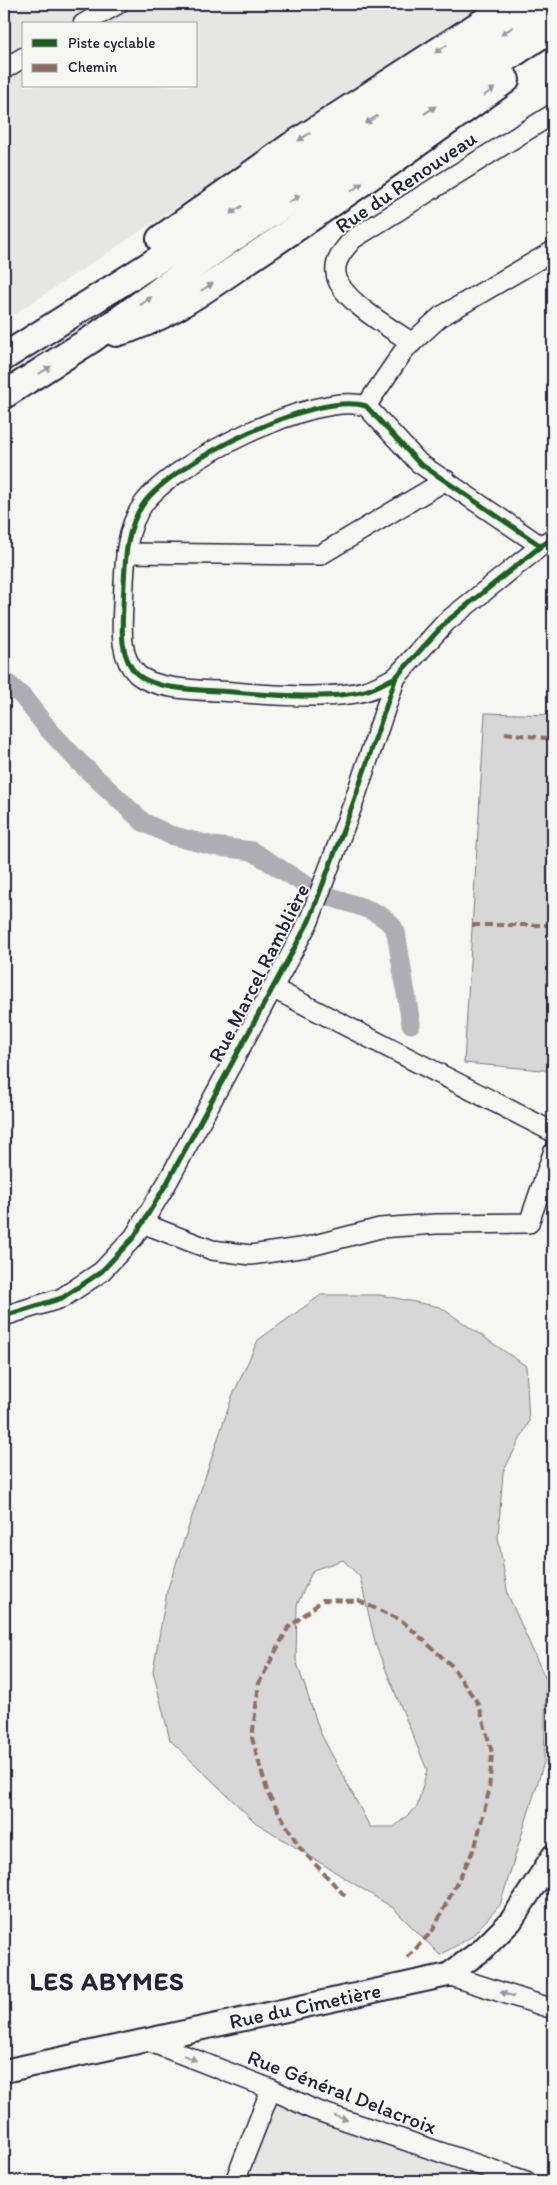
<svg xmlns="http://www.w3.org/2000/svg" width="557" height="2185" viewBox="0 0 557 2185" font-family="Itim,sans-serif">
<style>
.built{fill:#e6e6e4;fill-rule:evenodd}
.green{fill:#d7d7d7;stroke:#7c7c89;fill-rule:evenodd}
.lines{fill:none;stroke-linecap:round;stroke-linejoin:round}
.canal{stroke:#adadb3;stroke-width:19}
.minor-casing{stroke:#22223b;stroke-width:22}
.major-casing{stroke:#22223b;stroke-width:26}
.highway-casing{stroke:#22223b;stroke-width:30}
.minor{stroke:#f6f6f2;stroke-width:19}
.major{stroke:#f6f6f2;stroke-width:22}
.highway{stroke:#f6f6f2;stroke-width:26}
.quiet{stroke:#8d6e63;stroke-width:4;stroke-dasharray:8 4;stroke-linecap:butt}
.cycleway-casing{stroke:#f6f6f2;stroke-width:8}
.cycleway{stroke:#1b5e20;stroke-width:5}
.oneway{fill:#9797a0}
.labels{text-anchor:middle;stroke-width:4;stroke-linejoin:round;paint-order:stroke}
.street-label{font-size:21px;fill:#22223b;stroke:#f6f6f2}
.district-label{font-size:26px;font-weight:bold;letter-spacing:1px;fill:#22223b;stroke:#f6f6f2}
</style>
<rect width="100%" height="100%" fill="#f6f6f2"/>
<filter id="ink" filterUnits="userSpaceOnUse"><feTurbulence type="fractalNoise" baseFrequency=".02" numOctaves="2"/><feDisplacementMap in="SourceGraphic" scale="10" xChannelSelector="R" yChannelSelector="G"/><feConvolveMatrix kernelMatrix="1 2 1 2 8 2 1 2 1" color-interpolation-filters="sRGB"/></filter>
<g filter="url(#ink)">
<g class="built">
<path d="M 4,4 L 486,4 L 4,321 ZM 24,24 L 196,24 L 196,86 L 24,86 Z"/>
<polygon points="271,2089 526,2181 235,2181"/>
</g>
<g class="green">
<polygon points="485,713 553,715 553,1071 464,1063"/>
<path d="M 321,1295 L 380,1295 L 440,1307 L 526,1366 L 529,1422 L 503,1472 L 498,1537 L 508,1595 L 546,1680 L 544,1762 L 500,1905 L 471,1937 L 440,1955 L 393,1908 L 255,1822 L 170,1740 L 153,1671 L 167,1591 L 232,1397 L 258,1340 ZM 343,1560 L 360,1577 L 376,1646 L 427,1770 L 417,1807 L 394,1827 L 370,1827 L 320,1732 L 296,1660 L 297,1605 L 313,1570 Z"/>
</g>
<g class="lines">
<g class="canal">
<polyline points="4,680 23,697 49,730 78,761 143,822 170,835 213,846 252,851 306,885"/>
<path d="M 331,897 C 353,905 385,910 396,932 L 411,1024"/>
</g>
<defs>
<g id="minor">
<polyline points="83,24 118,4"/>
<polyline points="4,69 24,57"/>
<path d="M 412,343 C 391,328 338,299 336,273 C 334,260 345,248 353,239 L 553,114"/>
<polyline points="366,406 405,349 440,317 553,251"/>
<polyline points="126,553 320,555 446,480"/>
<path d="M 396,677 C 387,681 378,687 368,690 C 338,700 266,695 233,692 C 207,690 156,691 137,674 C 119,657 122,628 123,605 C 125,572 123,531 144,503 C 174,462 316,390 366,406 L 419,463 L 541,546"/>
<polyline points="274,989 553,1132"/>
<polyline points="142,1223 212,1250 251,1255 307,1247 380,1228 436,1224 529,1223 553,1153"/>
<polyline points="4,1316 62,1298 101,1272 134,1237 167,1183 309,921 353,804 396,677 446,622 541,546 553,538"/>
<polyline points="448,1975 553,2009"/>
<polyline points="145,2040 271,2089 312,2109 526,2181"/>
<polyline points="235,2181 271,2089"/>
</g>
<polyline id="major" points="4,2071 448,1975 482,1950 511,1921 553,1856"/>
<g id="highway">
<polyline points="160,239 291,146 511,4"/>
<path d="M 116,333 C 165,320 210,286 251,258 C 338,201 422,140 506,80"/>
<polyline points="4,357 219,221 548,4"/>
<polyline points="4,395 92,339 230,240 362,155 553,27"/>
</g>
</defs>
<use href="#minor" class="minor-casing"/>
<use href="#major" class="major-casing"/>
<use href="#highway" class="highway-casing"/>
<use href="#minor" class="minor"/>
<use href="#major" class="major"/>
<use href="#highway" class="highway"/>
<g class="quiet">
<polyline points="505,733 553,739"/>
<polyline points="472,925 553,925"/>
<polyline points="345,1896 300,1848 268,1794 252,1738 259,1683 288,1628 323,1600 359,1601 401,1620 451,1665 479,1705 492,1753 489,1791 475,1847 433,1930 407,1958"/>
</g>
<defs>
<g id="cycleway">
<path d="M 396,677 C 387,681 378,687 368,690 C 338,700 266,695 233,692 C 207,690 156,691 137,674 C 119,657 122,628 123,605 C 125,572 123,531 144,503 C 174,462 316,390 366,406 L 419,463 L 541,546"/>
<polyline points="4,1316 62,1298 101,1272 134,1237 167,1183 309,921 353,804 396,677 446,622 541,546 553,538"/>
</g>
</defs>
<use href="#cycleway" class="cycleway-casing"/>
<use href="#cycleway" class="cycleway"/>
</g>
<defs><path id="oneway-solid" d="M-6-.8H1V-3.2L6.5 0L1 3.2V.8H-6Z" transform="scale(1.25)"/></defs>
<g class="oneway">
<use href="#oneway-solid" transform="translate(507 31) rotate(147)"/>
<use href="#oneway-solid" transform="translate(441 49) rotate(147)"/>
<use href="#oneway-solid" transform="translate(489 92) rotate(-36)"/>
<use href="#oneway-solid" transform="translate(430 110) rotate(-34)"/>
<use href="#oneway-solid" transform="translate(371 120) rotate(147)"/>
<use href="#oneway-solid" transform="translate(304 137) rotate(147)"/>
<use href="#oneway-solid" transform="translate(357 187) rotate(-36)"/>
<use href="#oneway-solid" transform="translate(294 199) rotate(-33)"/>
<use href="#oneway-solid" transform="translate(236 210) rotate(147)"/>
<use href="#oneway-solid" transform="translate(207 287) rotate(-32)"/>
<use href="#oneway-solid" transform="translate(146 301) rotate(-36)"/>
<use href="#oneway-solid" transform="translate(45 370) rotate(-32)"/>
<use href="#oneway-solid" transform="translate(507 1994) rotate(-161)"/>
<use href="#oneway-solid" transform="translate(190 2058) rotate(22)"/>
<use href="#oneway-solid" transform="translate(341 2118) rotate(19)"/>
</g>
</g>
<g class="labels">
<g class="street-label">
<text transform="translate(406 182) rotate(-34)" y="7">Rue du Renouveau</text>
<text transform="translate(259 973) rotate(-63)" y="7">Rue Marcel Ramblière</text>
<text transform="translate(305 2006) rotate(-12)" y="7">Rue du Cimetière</text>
<text transform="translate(342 2092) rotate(21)" y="7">Rue Général Delacroix</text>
</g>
<g class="district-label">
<text x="107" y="1990">LES ABYMES</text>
</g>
</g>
<rect width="557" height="2185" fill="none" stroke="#f6f6f2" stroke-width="20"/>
<rect x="10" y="10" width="537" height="2165" fill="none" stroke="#22223b" stroke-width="2" filter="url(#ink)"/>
<rect x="22" y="22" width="175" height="65" fill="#f6f6f2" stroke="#a1a1a9"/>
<rect x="32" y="39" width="25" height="8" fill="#1b5e20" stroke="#a1a1a9"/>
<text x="68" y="48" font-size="15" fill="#22223b">Piste cyclable</text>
<rect x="32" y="64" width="25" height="8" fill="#8d6e63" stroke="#a1a1a9"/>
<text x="68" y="72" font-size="15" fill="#22223b">Chemin</text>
</svg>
